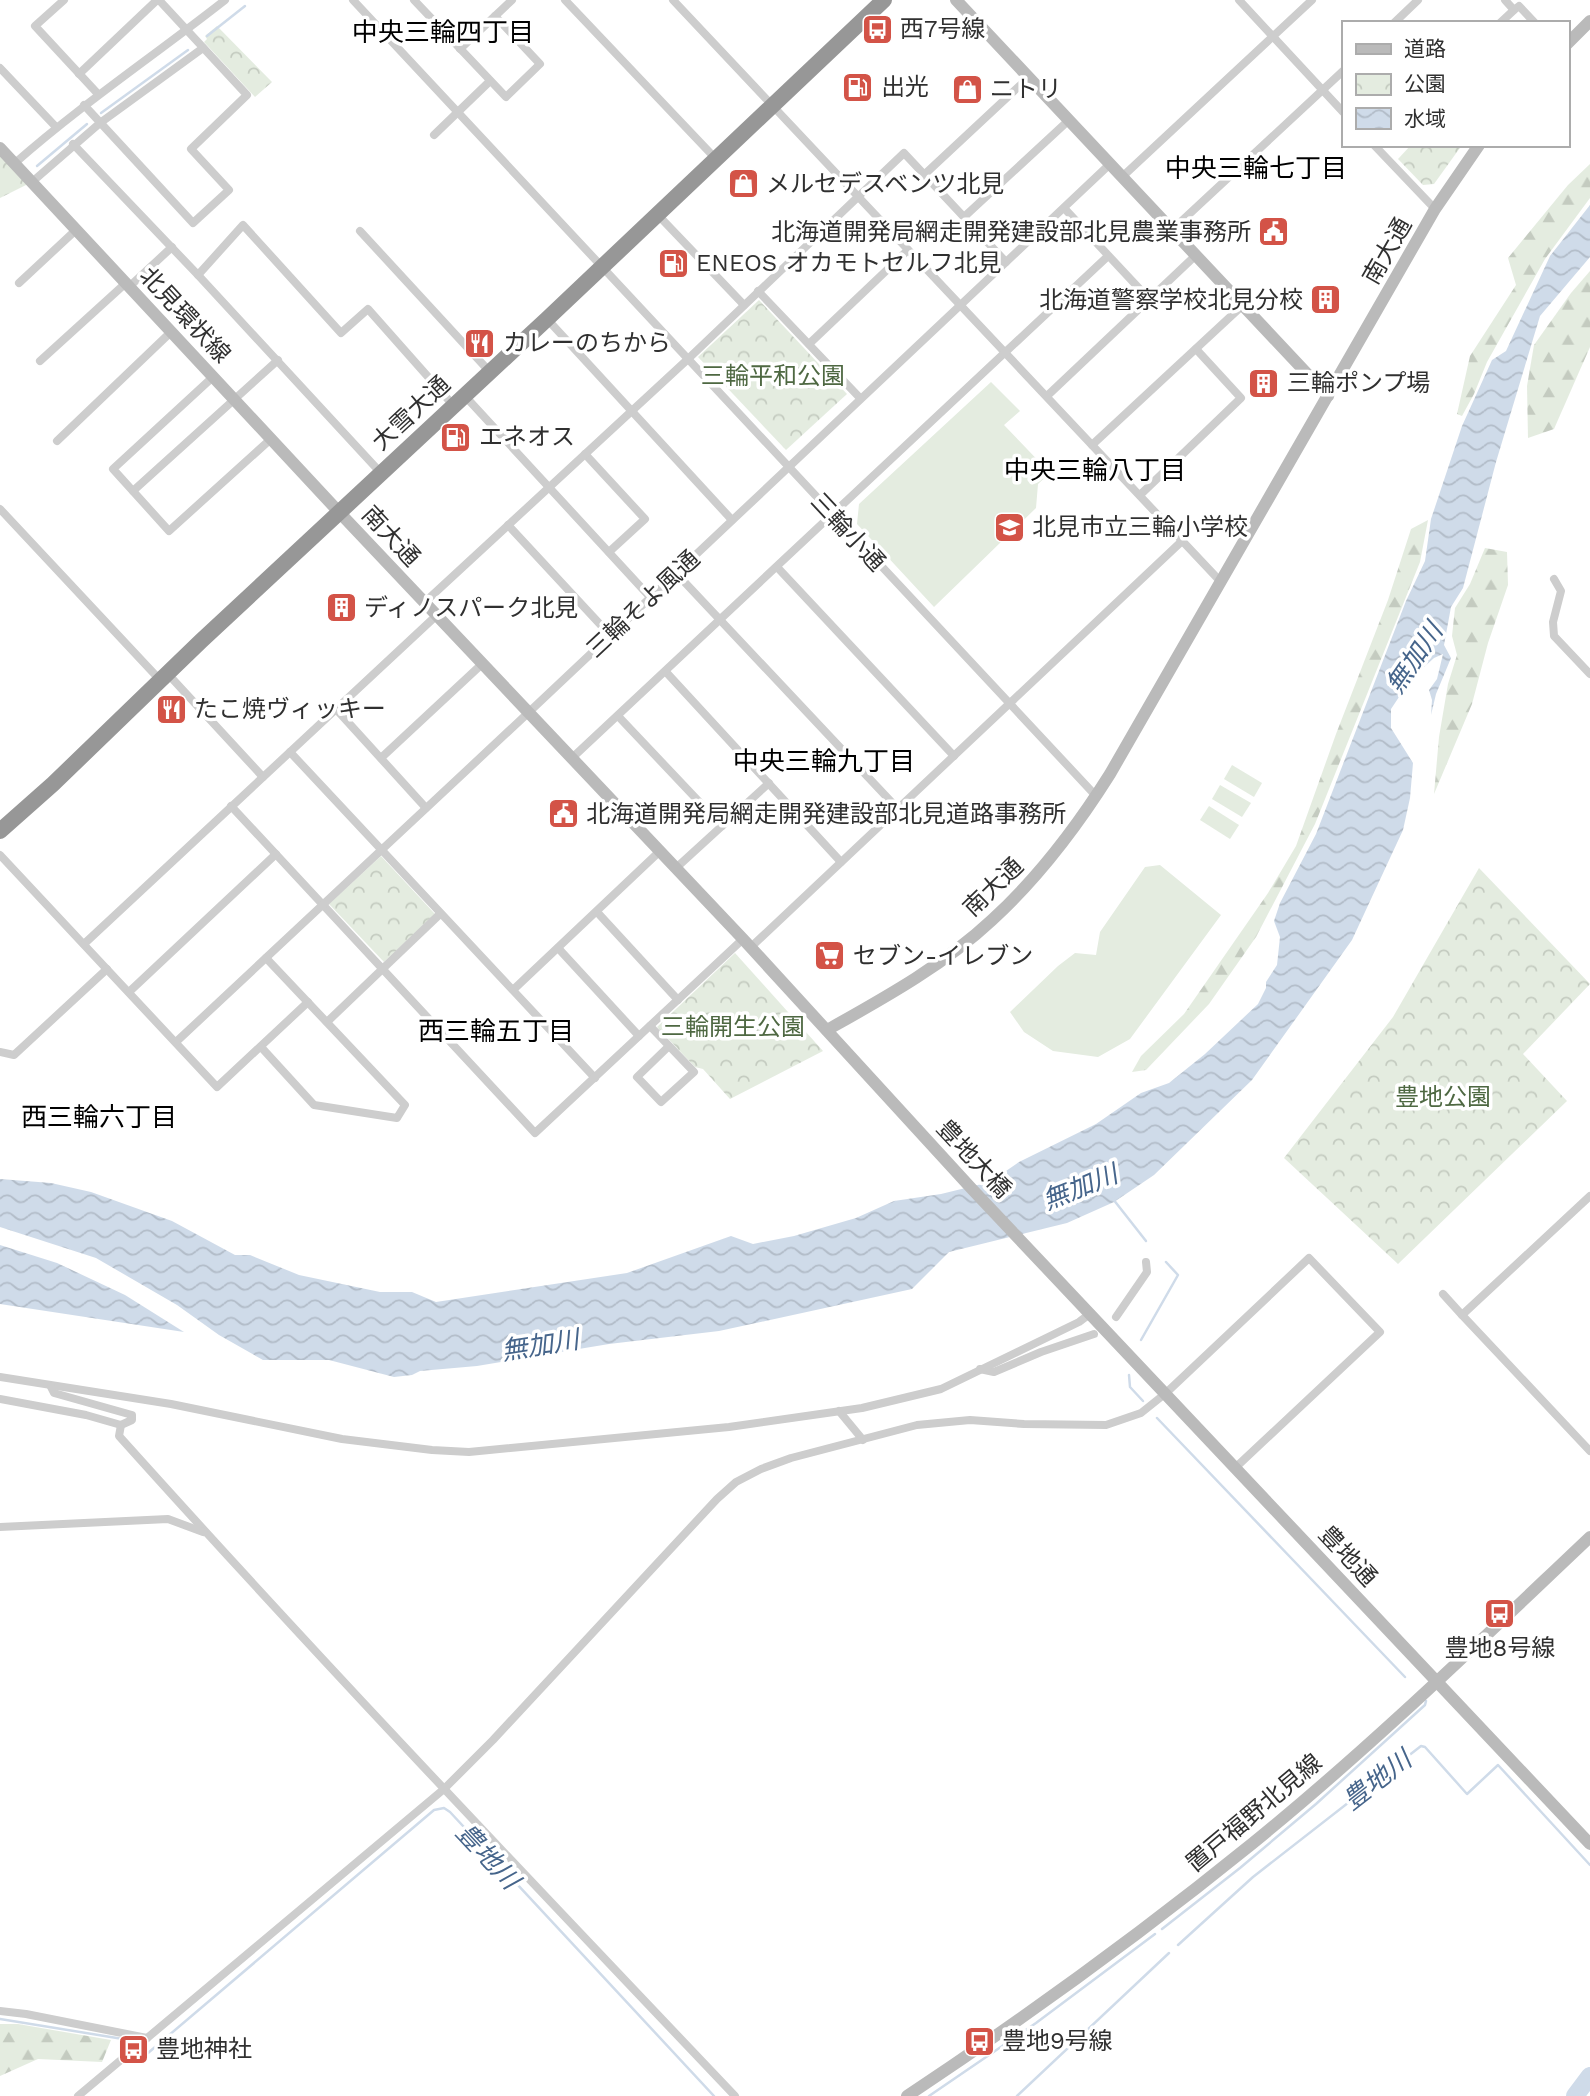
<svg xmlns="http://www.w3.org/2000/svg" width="1590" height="2096" viewBox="0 0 1590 2096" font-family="'Work Sans','Noto Sans JP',sans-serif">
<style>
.green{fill:#e4ece0}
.forest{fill:url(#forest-firs)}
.park{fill:url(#park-crowns)}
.water{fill:url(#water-waves)}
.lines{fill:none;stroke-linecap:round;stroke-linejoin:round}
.stream{stroke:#cfdbe9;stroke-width:2.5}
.river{stroke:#cfdbe9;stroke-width:18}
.street{stroke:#cdcdcd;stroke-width:8}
.secondary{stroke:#bababa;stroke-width:12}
.highway{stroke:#979797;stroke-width:16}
.labels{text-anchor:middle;stroke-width:7;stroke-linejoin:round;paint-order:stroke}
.poi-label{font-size:24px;fill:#303030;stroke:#fff;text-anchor:start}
.street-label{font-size:24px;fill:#303030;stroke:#fff}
.park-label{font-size:24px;fill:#4e6842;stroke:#fff}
.neighbourhood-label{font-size:26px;fill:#000;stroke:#fff}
.water-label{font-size:26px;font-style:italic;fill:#46658b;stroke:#fff}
</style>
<defs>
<pattern id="forest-firs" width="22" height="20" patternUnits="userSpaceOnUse" patternTransform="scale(1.75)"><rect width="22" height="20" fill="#e4ece0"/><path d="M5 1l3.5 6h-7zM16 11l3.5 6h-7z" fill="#c4cbc0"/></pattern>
<pattern id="park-crowns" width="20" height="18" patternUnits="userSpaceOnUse" patternTransform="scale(1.75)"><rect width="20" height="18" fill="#e4ece0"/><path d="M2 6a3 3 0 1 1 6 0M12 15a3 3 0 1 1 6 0" fill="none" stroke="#c4cbc0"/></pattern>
<pattern id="water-waves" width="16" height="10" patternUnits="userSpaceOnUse" patternTransform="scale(1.75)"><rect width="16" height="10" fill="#cfdbe9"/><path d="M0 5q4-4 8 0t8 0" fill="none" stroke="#b2bcc8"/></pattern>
</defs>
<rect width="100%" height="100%" fill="#fff"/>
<g class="green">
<polygon points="991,382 1020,411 1004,425 1050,473 1038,484 1036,508 934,607 857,524 859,504"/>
<polygon points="1232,765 1262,783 1254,797 1224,779"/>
<polygon points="1220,785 1251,803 1242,817 1212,799"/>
<polygon points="1209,806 1239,825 1230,839 1200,820"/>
<polygon points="1160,865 1221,915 1130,1039 1098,1057 1053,1051 1024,1032 1010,1012 1058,966 1075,953 1096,955 1100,932 1145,867"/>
</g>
<g class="forest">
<polygon points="1590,164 1590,198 1545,259 1487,362 1474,394 1462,416 1457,414 1470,356 1516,285 1508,258 1568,185"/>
<polygon points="1590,271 1590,347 1554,429 1528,438 1527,386 1534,345 1571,293"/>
<polygon points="1428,520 1420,562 1315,824 1256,937 1209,1004 1146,1070 1132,1072 1141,1056 1184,1014 1268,893 1296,846 1336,734 1388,600 1411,529"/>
<polygon points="1485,548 1507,552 1508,585 1488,643 1472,704 1434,794 1439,737 1448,684 1457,655 1452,636 1455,608 1470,584"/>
<polygon points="0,2024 18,2024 111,2040 102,2062 38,2059 0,2076"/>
</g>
<g class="park">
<polygon points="217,26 272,82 255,97 204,42 207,39 205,36"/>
<polygon points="1411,145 1462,145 1434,184 1423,185 1398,159"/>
<polygon points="0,148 32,182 0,198"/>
<polygon points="759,300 847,394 786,450 698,357"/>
<polygon points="381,856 435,914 384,962 329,904"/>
<polygon points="1479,868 1590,984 1523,1054 1567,1101 1398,1264 1284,1158 1393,1017"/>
<polygon points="735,953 823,1051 730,1099 703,1069 695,1067 657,1027"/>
</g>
<g class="water">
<polygon points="1590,205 1590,257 1540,316 1496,462 1463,588 1451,607 1444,645 1451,658 1436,694 1431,715 1432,700 1429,690 1437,679 1443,654 1434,658 1411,679 1391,709 1391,728 1413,763 1410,798 1403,830 1352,940 1252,1080 1154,1175 1114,1202 1067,1223 949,1252 912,1289 719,1331 609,1344 477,1366 420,1371 412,1375 394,1377 329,1360 263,1360 219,1335 177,1305 96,1258 0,1227 0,1179 51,1183 91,1192 172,1221 235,1255 250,1255 299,1275 380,1292 412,1292 436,1302 627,1273 731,1236 753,1244 794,1236 856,1218 894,1201 941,1194 990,1182 1019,1162 1096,1124 1141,1093 1169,1083 1205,1054 1258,1004 1266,988 1266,982 1277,965 1280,937 1274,921 1280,903 1316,834 1406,601 1425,561 1431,519 1462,426 1492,360 1506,351 1550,256"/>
<polygon points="0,1245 57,1263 125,1295 184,1332 0,1304"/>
</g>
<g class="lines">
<g class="stream">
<polyline points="207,36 245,6"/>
<polyline points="101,113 188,50"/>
<polyline points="37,166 87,124"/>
<polyline points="1113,1199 1146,1241"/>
<polyline points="1141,1340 1178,1275 1166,1262"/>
<polyline points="1129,1375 1130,1387 1143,1401"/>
<polyline points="1157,1418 1405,1677"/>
<polyline points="1162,1929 1240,1868 1316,1804 1425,1705 1426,1701"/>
<polyline points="1178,1945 1253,1877 1421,1746 1425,1747 1467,1794 1498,1765 1590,1865"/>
<polyline points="0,2019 123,2039 130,2042"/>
<polyline points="142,2053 148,2053 434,1810 444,1808 450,1812 714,2096"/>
<polyline points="929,2096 1036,2023 1155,1934"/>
<polyline points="1017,2096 1169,1953"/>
</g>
<polyline class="river" points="1575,2096 1590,2076"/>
<g class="street">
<polyline points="64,0 35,26 98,94"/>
<polyline points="353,0 1096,796"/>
<polyline points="414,0 506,97 540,64 495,16"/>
<polyline points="565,0 715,158"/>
<polyline points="673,0 1220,581"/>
<polyline points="1239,0 1343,112"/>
<polyline points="1505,0 1514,10 1519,6 1535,23"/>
<polyline points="1394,23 1418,0"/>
<polyline points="1500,23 1514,10"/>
<polyline points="460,49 512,0"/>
<polyline points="0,68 56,127"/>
<polyline points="79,74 157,0"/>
<polyline points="84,105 193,223 229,190 191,149 247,95 159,0"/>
<polyline points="434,135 490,81"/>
<polyline points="73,144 198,275 380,472"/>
<polyline points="1374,145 1435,209"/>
<path d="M 15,163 C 82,104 155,55 225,0"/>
<polyline points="925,174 1029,77"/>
<polyline points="1122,177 1312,0"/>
<polyline points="32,182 100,123 203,48"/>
<polyline points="1064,208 1149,299"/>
<polyline points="657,214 744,305"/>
<polyline points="964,217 1069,120"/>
<polyline points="1172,230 1343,71"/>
<polyline points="360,231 489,371"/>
<polyline points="198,275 243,225 341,333 368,309 453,405"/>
<polyline points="19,283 77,229"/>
<polyline points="130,286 172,247"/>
<polyline points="758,291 860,398"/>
<polyline points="547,319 732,520"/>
<polyline points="809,344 908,250"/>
<polyline points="40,361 127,282"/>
<polyline points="214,376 113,469 169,531 272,438"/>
<polyline points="464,395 650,597"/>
<polyline points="1047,396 1196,255"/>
<polyline points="57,441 172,331"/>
<polyline points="1092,445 1243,305"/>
<polyline points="585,454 645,519 609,552"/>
<polyline points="133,491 278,360"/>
<polyline points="1140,495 1241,398 1196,349"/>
<polyline points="0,509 160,680"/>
<polyline points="508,525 610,635"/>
<polyline points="777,567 954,756"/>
<polyline points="676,573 898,809"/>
<polyline points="1554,579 1561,591 1553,622 1554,636 1590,674"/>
<polyline points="425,602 688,359 904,153 1006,262"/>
<polyline points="666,672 841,862"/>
<polyline points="167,673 263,777"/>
<polyline points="336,709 426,808"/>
<polyline points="618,716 722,826"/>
<polyline points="290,752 595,1078"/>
<polyline points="381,758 482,664"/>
<polyline points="572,758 1108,256"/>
<polyline points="231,806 535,1133 743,939"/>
<polyline points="0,855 217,1087 308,1002"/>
<polyline points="676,868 769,783"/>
<polyline points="597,912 678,1000"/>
<polyline points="84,944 437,615"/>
<polyline points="751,947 1182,541"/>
<polyline points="558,948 639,1036"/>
<polyline points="513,990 660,851"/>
<polyline points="129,992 276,854"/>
<polyline points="327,1022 440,914"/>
<polyline points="650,1026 694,1072 661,1102 637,1077 669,1046"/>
<polyline points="176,1042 528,713 1110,164"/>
<polyline points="261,1047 314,1105 397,1118 405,1105 266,958"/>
<polyline points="0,1052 14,1055 107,969"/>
<polyline points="1590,1196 1462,1315 1590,1451"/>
<polyline points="1443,1294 1462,1315"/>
<polyline points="1116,1317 1147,1272 1146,1262"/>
<polyline points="980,1369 994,1372 1041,1352 1094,1334"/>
<polyline points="0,1377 171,1404 342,1439 432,1450 469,1452 729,1427 862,1408 941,1389 1079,1322 1091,1313"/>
<path d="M 51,1387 L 54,1393 L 132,1415 L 132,1420 L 121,1425 L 119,1436 C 320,1660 528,1878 735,2096"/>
<polyline points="0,1399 86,1415 121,1425"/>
<polyline points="839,1411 863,1440"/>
<polyline points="0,1527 168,1519 203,1532"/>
<polyline points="0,2011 26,2014 147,2038"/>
<polyline points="78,2096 444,1789 493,1740 717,1499 736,1482 761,1469 791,1458 917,1425 970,1420 1024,1424 1106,1425 1141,1413 1166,1393 1309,1258 1380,1332 1235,1468"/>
</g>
<g class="secondary">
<polyline points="956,0 1328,396"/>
<polyline points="1567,44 1590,21"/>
<polyline points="0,148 338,511 743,939 971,1188 1590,1844"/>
<path d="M 827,1030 C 884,998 944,965 992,920 C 1039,877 1076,828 1110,774 L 1435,209 L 1479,145"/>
<path d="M 907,2096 C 1026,2017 1142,1933 1253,1843 C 1371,1747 1480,1641 1590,1537"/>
</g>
<polyline class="highway" points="0,831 53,784 201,641 547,319 884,0"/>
</g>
<defs>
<symbol id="bus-square" viewBox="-11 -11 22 22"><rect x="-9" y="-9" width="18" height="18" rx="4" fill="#d35347" stroke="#fff"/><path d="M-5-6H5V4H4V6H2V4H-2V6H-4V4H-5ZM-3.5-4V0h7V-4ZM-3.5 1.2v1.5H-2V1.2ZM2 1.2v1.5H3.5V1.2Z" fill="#fff"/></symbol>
<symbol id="fuel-square" viewBox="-11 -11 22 22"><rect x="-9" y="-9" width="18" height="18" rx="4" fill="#d35347" stroke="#fff"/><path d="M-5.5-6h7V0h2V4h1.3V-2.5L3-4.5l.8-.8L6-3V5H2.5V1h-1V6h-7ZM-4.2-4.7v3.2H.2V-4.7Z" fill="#fff"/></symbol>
<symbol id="shop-square" viewBox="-11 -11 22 22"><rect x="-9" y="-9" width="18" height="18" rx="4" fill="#d35347" stroke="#fff"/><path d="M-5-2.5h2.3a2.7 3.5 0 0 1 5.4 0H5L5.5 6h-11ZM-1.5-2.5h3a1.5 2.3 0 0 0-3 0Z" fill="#fff"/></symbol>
<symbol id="civic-square" viewBox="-11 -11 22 22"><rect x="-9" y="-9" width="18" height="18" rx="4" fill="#d35347" stroke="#fff"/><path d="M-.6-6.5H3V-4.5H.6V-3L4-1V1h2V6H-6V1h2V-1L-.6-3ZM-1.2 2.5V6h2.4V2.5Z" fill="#fff"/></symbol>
<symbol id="building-square" viewBox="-11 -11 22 22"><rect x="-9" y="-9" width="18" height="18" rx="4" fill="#d35347" stroke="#fff"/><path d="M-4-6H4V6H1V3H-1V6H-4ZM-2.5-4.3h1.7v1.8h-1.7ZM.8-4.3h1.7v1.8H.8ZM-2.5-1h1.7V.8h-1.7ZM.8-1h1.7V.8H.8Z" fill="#fff"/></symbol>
<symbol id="restaurant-square" viewBox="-11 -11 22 22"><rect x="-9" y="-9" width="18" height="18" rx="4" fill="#d35347" stroke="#fff"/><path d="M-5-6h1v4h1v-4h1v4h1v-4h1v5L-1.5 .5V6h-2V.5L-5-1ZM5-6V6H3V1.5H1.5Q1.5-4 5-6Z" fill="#fff"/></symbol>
<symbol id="school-square" viewBox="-11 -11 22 22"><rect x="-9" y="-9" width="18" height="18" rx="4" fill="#d35347" stroke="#fff"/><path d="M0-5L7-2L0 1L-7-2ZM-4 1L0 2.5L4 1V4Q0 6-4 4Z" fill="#fff"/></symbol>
<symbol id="supermarket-square" viewBox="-11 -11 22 22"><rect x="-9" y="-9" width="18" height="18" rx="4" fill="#d35347" stroke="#fff"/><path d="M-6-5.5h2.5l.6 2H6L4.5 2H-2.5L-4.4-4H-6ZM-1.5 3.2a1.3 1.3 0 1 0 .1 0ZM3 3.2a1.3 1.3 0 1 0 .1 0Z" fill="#fff"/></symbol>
</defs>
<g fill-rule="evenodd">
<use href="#bus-square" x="860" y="12" width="35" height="35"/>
<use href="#fuel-square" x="840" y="70" width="35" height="35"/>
<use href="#shop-square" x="950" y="72" width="35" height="35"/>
<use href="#shop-square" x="726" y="166" width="35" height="35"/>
<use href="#civic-square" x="1256" y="214" width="35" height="35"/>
<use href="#fuel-square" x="656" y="246" width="35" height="35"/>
<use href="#building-square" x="1308" y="282" width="35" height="35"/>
<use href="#restaurant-square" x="462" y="326" width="35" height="35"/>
<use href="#building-square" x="1246" y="366" width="35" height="35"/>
<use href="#fuel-square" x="438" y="420" width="35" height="35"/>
<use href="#school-square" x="992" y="510" width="35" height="35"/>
<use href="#building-square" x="324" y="590" width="35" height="35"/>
<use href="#restaurant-square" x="154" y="692" width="35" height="35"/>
<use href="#civic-square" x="546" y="796" width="35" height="35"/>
<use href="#supermarket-square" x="812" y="938" width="35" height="35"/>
<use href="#bus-square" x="1482" y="1596" width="35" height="35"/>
<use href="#bus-square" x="962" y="2024" width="35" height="35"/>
<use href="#bus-square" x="116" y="2032" width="35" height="35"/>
</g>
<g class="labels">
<g class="poi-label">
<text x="900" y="37">西7号線</text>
<text x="881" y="95">出光</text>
<text x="990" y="97">ニトリ</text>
<text x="766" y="192">メルセデスベンツ北見</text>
<text x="1251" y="240" text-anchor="end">北海道開発局網走開発建設部北見農業事務所</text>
<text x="696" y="271">ENEOS オカモトセルフ北見</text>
<text x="1303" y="308" text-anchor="end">北海道警察学校北見分校</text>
<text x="503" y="351">カレーのちから</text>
<text x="1287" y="391">三輪ポンプ場</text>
<text x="479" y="445">エネオス</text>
<text x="1032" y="535">北見市立三輪小学校</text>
<text x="364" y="616">ディノスパーク北見</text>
<text x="194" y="717">たこ焼ヴィッキー</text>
<text x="586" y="822">北海道開発局網走開発建設部北見道路事務所</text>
<text x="853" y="964">セブン-イレブン</text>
<text x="1500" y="1656" text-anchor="middle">豊地8号線</text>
<text x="1002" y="2049">豊地9号線</text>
<text x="156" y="2057">豊地神社</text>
</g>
<g class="street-label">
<text transform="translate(1387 251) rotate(-60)" y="8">南大通</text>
<text transform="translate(185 315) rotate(47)" y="8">北見環状線</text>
<text transform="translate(411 413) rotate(-43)" y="8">大雪大通</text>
<text transform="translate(848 532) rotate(47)" y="8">三輪小通</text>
<text transform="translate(391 536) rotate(47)" y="8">南大通</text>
<text transform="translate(643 604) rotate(-43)" y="8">三輪そよ風通</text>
<text transform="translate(993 887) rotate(-44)" y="8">南大通</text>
<text transform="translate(974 1159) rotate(47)" y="8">豊地大橋</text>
<text transform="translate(1348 1556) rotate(47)" y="8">豊地通</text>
<text transform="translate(1254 1813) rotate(-40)" y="8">置戸福野北見線</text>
</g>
<g class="park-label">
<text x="773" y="384">三輪平和公園</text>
<text x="733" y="1035">三輪開生公園</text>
<text x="1443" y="1105">豊地公園</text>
</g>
<g class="neighbourhood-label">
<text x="443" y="41">中央三輪四丁目</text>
<text x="1256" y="177">中央三輪七丁目</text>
<text x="1095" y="479">中央三輪八丁目</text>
<text x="824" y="770">中央三輪九丁目</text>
<text x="496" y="1040">西三輪五丁目</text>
<text x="99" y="1126">西三輪六丁目</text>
</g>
<g class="water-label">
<text transform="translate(1414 658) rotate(-56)" y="9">無加川</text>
<text transform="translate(1080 1187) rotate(-22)" y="9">無加川</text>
<text transform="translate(540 1345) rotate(-9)" y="9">無加川</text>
<text transform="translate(1377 1780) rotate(-38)" y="9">豊地川</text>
<text transform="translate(488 1856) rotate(47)" y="9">豊地川</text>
</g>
</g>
<rect x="1342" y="21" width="228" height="126" fill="#ffffff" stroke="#acacac" stroke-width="2"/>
<rect x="1356" y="44" width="35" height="10" fill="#bababa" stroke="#acacac" stroke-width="2"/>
<text x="1404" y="56" font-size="21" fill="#303030">道路</text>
<rect x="1356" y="74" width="35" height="21" fill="url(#park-crowns)" stroke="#acacac" stroke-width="2"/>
<text x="1404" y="91" font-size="21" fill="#303030">公園</text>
<rect x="1356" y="108" width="35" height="21" fill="url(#water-waves)" stroke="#acacac" stroke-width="2"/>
<text x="1404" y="126" font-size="21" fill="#303030">水域</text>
</svg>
